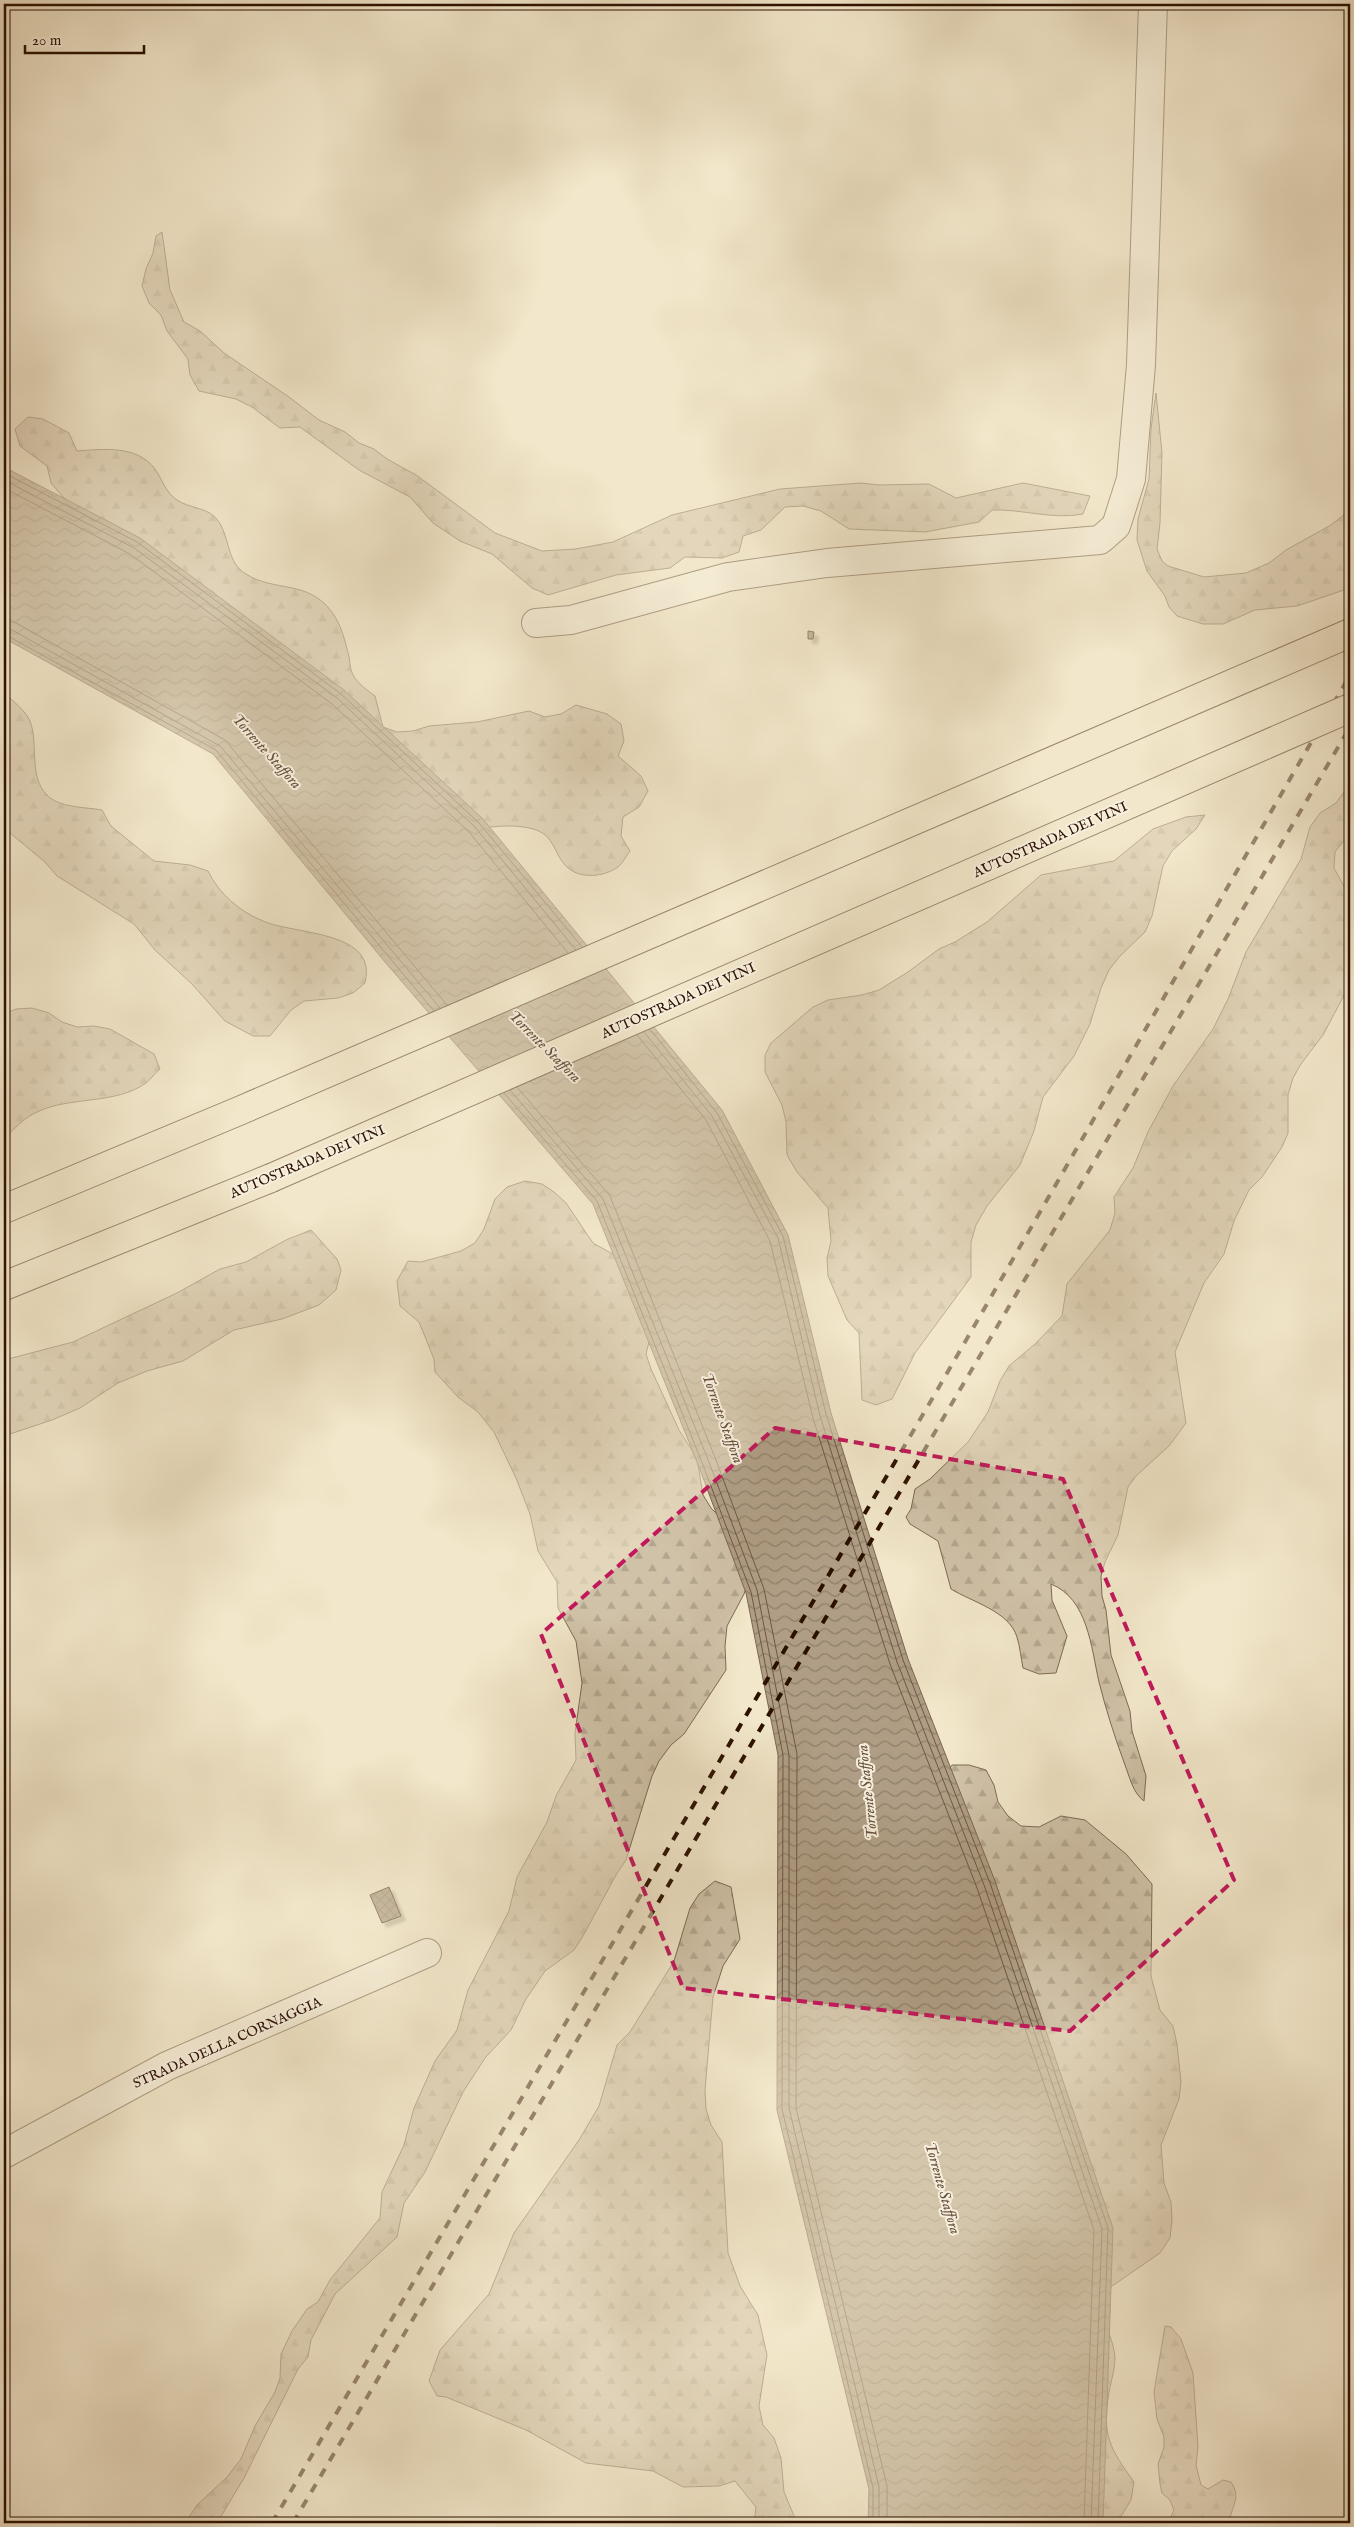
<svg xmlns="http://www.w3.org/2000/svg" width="1354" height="2527" viewBox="0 0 1354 2527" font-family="'IM FELL English',serif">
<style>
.forest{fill:url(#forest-firs);stroke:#7e6954}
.water{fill:url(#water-waves);stroke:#7b6550}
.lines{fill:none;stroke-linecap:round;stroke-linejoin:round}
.shore{stroke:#6e5742;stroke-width:1}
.building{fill:url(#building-cross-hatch);stroke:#2c1000;filter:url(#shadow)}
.minor-casing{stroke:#5e4632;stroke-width:30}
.motorway-casing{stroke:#2c1000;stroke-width:30}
.minor{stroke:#f7efdd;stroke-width:28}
.motorway{stroke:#f2e7ca;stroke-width:28}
.rail{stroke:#2c1000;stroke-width:4;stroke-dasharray:9 9;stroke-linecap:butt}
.motorway-bridge-casing{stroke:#2c1000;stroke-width:30;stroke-linecap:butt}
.motorway-bridge{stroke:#f2e7ca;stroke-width:28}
.marked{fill:none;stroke:#c2185b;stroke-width:4;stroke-dasharray:10 6;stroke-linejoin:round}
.labels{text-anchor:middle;stroke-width:4;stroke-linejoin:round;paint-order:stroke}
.street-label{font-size:14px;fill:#2c1000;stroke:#f7efdd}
.water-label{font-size:15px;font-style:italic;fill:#67503c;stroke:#f7efdd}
</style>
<defs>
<pattern id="forest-firs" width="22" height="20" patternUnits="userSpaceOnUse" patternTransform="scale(1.25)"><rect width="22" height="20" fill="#d0c2a8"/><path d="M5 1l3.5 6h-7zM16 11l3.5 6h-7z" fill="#b3a68f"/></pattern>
<pattern id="water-waves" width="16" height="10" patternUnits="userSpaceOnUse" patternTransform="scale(1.25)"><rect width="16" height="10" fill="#af9e85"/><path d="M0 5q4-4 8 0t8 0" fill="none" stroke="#8f7f6a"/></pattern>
<pattern id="building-cross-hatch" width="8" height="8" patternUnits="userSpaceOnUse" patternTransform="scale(1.25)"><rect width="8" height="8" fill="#938069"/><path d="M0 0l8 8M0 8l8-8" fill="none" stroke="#786754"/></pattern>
<filter id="shadow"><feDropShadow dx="4.5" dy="4.5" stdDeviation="1" flood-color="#0004"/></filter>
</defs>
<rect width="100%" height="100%" fill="#f2e7ca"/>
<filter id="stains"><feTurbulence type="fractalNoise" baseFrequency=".004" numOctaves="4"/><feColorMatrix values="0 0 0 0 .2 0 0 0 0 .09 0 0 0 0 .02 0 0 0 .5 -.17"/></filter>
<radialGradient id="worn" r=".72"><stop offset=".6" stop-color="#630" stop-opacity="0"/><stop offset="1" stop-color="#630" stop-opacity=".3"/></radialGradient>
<g class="forest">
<path d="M 162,232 L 170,290 L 184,322 L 200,331 L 224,353 L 289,397 L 319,420 L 345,432 L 359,443 L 374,449 L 387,459 L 416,475 L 495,533 L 542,551 L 576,549 L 613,542 L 672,515 L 780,489 L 861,483 L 879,485 L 929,484 L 956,498 L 1023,483 L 1090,496 L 1083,514 C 1053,520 1023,509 992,510 L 979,522 L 925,532 L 849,529 L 821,511 L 803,506 L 785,507 L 761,530 L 743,536 L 739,552 L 722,558 L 685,557 L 670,568 L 616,575 L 548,595 L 532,588 L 492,554 L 460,541 L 433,523 L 410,497 L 359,470 L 300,427 L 280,428 L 252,407 L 236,399 L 199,391 L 190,375 L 188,359 L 167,331 L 161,315 L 149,303 L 142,286 L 146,269 L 153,253 L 156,236 Z"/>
<polygon points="1156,393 1162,453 1160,523 1157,549 1162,561 1168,566 1204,577 1246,573 1269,563 1286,550 1331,525 1350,510 1350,588 1297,606 1255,610 1223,624 1203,624 1177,616 1169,607 1165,596 1147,571 1137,540 1138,519 1149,479 1151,429"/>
<path d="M 28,417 L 43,419 L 69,433 L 77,451 C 104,449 137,445 155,469 C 162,479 166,493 177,500 C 190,509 210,507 219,522 C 230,539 227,563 246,574 C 274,592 308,580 331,611 C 341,624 345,640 349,657 C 350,662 350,670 353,675 C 358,684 367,690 375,696 L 383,727 L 397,732 L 413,731 L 429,726 L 477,722 L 529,711 L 545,717 L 561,714 L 576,705 L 607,714 L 621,724 L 624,741 L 618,756 L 641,776 L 648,791 L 639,807 L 623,817 L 621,836 L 630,851 C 626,856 623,863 618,867 C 604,877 581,879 568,868 C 553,855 556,835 533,829 C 505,821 469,831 441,835 L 63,497 L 51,483 L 47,466 L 20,446 L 15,429 Z"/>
<path d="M 4,693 C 13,701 25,710 30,721 C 39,744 28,776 47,795 C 59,808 86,807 102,810 L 111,826 L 154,861 L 190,865 L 208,871 C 219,894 239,911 263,921 C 289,933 361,931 366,967 C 367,972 366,978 365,983 L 353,993 L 338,998 L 304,1001 L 291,1010 L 270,1036 L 253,1036 L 225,1021 L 192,984 L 155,950 L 134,924 L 57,876 L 45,862 L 4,828 Z"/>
<path d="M 1350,784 L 1350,833 L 1335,852 L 1334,868 L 1350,897 L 1350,984 L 1323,1035 L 1301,1064 L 1293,1078 L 1288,1095 L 1288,1133 L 1282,1147 L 1262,1177 L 1249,1190 L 1234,1221 L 1224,1254 L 1204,1283 L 1175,1352 L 1186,1423 L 1169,1446 L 1136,1476 L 1128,1487 L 1118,1535 L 1105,1562 L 1101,1576 L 1102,1596 L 1106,1610 L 1111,1655 L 1130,1711 L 1132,1731 L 1146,1776 L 1144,1801 C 1133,1793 1130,1778 1125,1765 C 1115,1738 1106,1710 1099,1682 C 1091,1647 1088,1599 1051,1584 L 1052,1600 L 1067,1636 L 1056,1673 L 1039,1674 L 1023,1668 C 1021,1658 1020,1647 1017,1637 C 1009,1611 972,1602 951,1589 L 938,1541 L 910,1524 L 906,1517 L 911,1509 L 915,1489 L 930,1479 L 968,1442 L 988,1412 L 1000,1381 L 1009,1366 L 1035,1344 L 1062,1316 L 1067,1284 L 1110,1230 L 1115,1213 L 1114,1197 L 1133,1168 L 1148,1132 L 1173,1086 L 1213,1029 L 1228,999 L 1246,952 L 1301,859 L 1310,827 L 1320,813 L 1336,803 Z"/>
<polygon points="1205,815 1196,829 1172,851 1163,866 1152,916 1145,932 1120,956 1109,970 1101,988 1090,1024 1074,1056 1043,1097 1034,1131 1020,1165 987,1206 976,1225 971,1242 971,1277 915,1353 892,1399 876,1405 862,1400 859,1333 847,1320 828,1276 827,1258 831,1241 828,1208 797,1172 787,1155 786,1122 782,1105 765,1072 765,1055 771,1043 813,1007 828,1000 862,995 879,990 908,972 939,949 955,942 987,922 1041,875 1114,861 1153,829 1186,817"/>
<path d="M 32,1008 L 49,1013 L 62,1022 L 77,1027 L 94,1026 L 110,1029 L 154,1054 L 160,1069 C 155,1073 151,1079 146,1083 C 115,1105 70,1096 37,1112 C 25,1117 13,1130 4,1139 L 4,1014 L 16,1009 Z"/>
<polygon points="525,1181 542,1184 554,1192 566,1203 593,1243 620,1258 655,1318 646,1354 651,1369 679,1430 697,1458 703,1495 711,1508 723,1520 749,1579 744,1594 727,1626 725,1646 726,1670 684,1734 671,1745 659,1761 652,1776 626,1860 616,1875 583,1936 574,1950 545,1971 526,1999 511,2030 485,2058 463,2092 425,2172 404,2203 397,2237 335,2294 311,2340 308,2357 298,2369 244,2478 217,2523 185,2523 197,2505 227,2477 241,2459 255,2426 275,2392 280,2378 281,2354 292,2331 307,2309 318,2302 330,2280 380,2218 382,2192 404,2145 414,2108 435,2061 457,2030 468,1990 509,1911 517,1877 547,1822 556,1796 576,1760 575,1733 582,1683 576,1641 558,1608 557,1582 538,1551 530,1514 516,1478 494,1432 478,1412 458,1397 435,1372 434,1359 419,1322 400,1306 397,1281 408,1261 421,1262 461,1251 475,1243 484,1229 495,1199 507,1187"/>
<polygon points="311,1230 337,1259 341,1270 336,1290 319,1305 282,1319 234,1330 183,1361 147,1371 118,1383 80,1408 52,1420 4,1436 4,1360 73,1342 177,1293 220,1269 246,1262 286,1240"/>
<path d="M 952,1765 L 969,1765 L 986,1770 L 994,1785 L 998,1802 L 1008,1816 L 1021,1826 L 1039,1827 L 1061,1816 L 1085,1820 L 1126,1854 L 1152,1884 L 1151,1976 L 1160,2010 L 1173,2026 L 1177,2044 L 1181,2082 L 1179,2099 L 1161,2145 L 1164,2183 L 1171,2202 L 1172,2220 L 1170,2238 L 1160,2253 L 1105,2291 L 1099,2310 C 1105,2325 1114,2341 1115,2358 C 1115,2369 1111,2381 1109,2392 C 1102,2436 1109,2447 1134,2482 L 1131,2500 L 1117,2523 L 1037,2523 L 942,1779 Z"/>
<polygon points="715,1881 731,1887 740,1939 723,1966 713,1997 705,2090 706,2109 711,2125 722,2142 728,2253 740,2286 758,2315 767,2355 759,2406 763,2425 774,2438 781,2458 784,2492 797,2523 754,2523 756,2507 735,2481 719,2486 683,2487 653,2471 586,2463 526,2430 446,2397 437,2396 429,2381 440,2350 489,2294 514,2233 579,2140 599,2106 617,2045 630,2032 674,1961 690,1908 699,1894"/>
<path d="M 1165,2326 L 1171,2327 L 1181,2339 L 1193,2373 L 1198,2447 L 1196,2465 L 1201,2485 L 1208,2489 L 1223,2480 L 1231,2482 C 1242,2498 1231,2507 1229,2523 L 1168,2523 L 1174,2510 L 1170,2500 L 1162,2493 L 1160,2484 L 1158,2464 L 1164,2447 L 1164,2437 L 1157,2419 L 1154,2392 Z"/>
</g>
<polygon class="water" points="4,467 140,538 344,690 483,819 722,1110 788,1235 831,1413 908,1659 995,1881 1113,2228 1103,2523 868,2523 869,2489 777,2110 778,1755 746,1593 699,1467 593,1204 385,962 213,754 4,638"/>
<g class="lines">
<g class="shore">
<polyline points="4,473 137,542 341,694 479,823 582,947"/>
<polyline points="4,480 134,548 337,698 475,827 576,950"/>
<polyline points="4,488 130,554 332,704 469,832 568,953"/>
<polyline points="4,620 16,623 225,740 447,1005"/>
<polyline points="4,628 12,630 220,746 440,1008"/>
<polyline points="4,634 216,750 434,1011"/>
<polyline points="650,1029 717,1113 783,1236 826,1414 903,1660 990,1883 1108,2228 1098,2523"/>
<polyline points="644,1032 712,1116 778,1238 820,1416 897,1662 984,1885 1102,2229 1091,2523"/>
<polyline points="637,1035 706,1120 770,1241 813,1418 890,1664 977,1888 1094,2230 1084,2523"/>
<polyline points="517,1087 610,1196 716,1460 764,1589 797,1754 796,2108 887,2486 887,2523"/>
<polyline points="510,1090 603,1199 709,1462 757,1590 789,1755 789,2108 879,2487 879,2523"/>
<polyline points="504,1093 597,1201 703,1465 751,1592 783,1755 782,2109 873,2488 873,2523"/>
</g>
</g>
<g class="building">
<polygon points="808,631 814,632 813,639 808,639"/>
<polygon points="389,1887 401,1916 382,1923 370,1895"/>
</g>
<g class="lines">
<defs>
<g id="minor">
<polyline points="536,623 571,620 728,577 827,563 1100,540 1116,526 1131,479 1141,365 1153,4"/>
<polyline points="4,2154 167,2066 427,1953"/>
</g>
<g id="motorway">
<polyline points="4,1209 239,1111 1350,633"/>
<polyline points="4,1286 271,1178"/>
</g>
</defs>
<use href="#minor" class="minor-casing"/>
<use href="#motorway" class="motorway-casing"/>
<use href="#minor" class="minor"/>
<use href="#motorway" class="motorway"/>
<g class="rail">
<polyline points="272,2523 939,1387 1350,675"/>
<polyline points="293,2523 1350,727"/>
</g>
<defs>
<polyline id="motorway-bridge" points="271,1178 1350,708"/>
</defs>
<use href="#motorway-bridge" class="motorway-bridge-casing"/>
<use href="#motorway-bridge" class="motorway-bridge"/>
</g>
<path d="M0 0H1354V2527H0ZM 775,1428 L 1063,1479 L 1234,1880 L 1070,2031 L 683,1988 L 541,1634 Z" fill="#f2e7ca" fill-opacity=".55" fill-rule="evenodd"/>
<path class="marked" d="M 775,1428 L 1063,1479 L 1234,1880 L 1070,2031 L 683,1988 L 541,1634 Z"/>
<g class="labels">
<g class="street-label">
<text transform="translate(1050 839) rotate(-24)" y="5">AUTOSTRADA DEI VINI</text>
<text transform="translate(678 1000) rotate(-24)" y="5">AUTOSTRADA DEI VINI</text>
<text transform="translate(307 1161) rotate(-23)" y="5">AUTOSTRADA DEI VINI</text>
<text transform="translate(227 2042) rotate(-24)" y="5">STRADA DELLA CORNAGGIA</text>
</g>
<g class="water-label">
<text transform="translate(267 751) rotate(48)" y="5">Torrente Staffora</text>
<text transform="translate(545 1046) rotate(45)" y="5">Torrente Staffora</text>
<text transform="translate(723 1418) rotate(70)" y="5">Torrente Staffora</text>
<text transform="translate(867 1792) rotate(-96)" y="5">Torrente Staffora</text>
<text transform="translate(943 2188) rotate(74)" y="5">Torrente Staffora</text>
</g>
</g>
<rect width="1354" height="2527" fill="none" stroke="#f2e7ca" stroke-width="20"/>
<rect x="5" y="5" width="1344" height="2517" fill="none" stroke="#2c1000" stroke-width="2.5"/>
<rect x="10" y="10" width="1334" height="2507" fill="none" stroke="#2c1000"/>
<path d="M25 45v8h119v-8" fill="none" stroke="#2c1000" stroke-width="2.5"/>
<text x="32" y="45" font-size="15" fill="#2c1000" stroke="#f7efdd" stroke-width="4" paint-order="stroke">20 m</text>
<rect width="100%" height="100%" filter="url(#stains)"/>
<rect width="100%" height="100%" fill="url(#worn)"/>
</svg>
